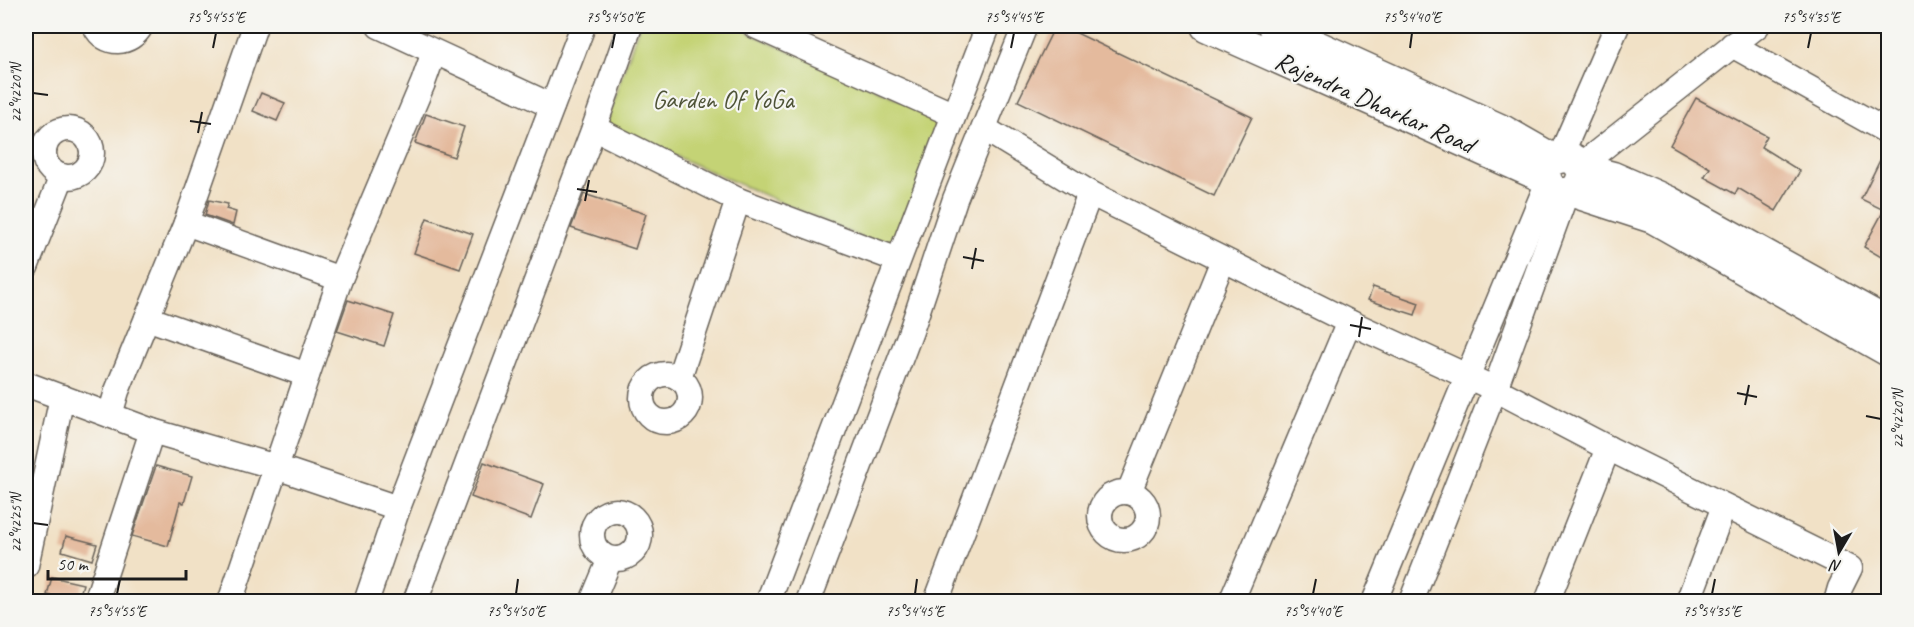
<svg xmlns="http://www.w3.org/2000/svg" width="1914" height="627" viewBox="0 0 1914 627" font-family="Caveat,sans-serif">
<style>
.green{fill:#c4d375;stroke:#707848;stroke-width:1.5}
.building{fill:#e4ba9d}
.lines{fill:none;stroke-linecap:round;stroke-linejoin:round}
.minor-casing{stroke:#676158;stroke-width:27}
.major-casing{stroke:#676158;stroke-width:33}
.minor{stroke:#fff;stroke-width:24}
.major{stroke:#fff;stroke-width:30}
.ticks{fill:none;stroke:#1c1c1c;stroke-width:2}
.labels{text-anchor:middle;stroke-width:4.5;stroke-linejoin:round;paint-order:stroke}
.park-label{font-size:26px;fill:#4e5337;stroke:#f6f6f2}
.street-label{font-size:26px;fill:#1c1c1c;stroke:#f6f6f2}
.neatline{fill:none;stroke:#1c1c1c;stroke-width:2}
.ticks-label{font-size:15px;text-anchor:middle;fill:#1c1c1c}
</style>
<rect width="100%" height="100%" fill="#f6f6f2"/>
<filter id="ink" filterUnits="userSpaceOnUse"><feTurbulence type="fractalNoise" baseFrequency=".0167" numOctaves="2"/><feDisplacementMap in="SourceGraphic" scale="12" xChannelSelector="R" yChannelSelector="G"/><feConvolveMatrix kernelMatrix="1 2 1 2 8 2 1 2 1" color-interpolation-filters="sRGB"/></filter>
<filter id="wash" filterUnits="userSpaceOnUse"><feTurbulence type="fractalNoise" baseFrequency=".008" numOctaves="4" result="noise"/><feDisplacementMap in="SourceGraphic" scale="24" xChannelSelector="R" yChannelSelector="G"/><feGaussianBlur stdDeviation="1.35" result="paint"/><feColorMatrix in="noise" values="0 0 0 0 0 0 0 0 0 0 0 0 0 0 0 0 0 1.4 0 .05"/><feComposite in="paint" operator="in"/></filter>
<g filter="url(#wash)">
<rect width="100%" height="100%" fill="#f1e1c6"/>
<polygon class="green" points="639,26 734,26 943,119 894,252 605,125"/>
<g id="blocks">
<g class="building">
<polygon points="1055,26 1062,26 1252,117 1214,196 1018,101"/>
<polygon points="261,93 285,103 277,121 253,111"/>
<polygon points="1696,98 1767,136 1761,147 1800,171 1776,211 1738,188 1735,194 1704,177 1710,168 1670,145"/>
<polygon points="426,114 464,127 454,157 415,143"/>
<polygon points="1887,146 1888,146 1888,261 1864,247 1884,210 1861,199"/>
<polygon points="584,194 646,214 635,249 571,228"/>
<polygon points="209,200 228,204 226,209 236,212 233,225 205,215"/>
<polygon points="427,218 473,234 460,269 414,253"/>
<polygon points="1373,287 1419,303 1415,315 1368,300"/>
<polygon points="348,300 394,315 384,346 337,331"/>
<polygon points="484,462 544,484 531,519 471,497"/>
<polygon points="156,466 192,476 184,503 180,502 168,546 132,536"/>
<polygon points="66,536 97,544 92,560 62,551"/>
<polygon points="52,577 83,584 78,602 47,595"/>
</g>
</g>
</g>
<g filter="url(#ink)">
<use href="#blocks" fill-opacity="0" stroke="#676158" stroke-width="1.5"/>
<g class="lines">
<defs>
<g id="minor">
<path d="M 95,26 C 105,47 131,45 141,26"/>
<polyline points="255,26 186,223 340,279 423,83 434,52"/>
<polyline points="379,26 552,106"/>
<polyline points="755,26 952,114"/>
<polyline points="1732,45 1888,132"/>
<polyline points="594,128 738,200 898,260"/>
<circle cx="68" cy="153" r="24"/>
<polyline points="985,129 1090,193 1349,322 1495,389 1608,448 1547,602"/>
<polyline points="1560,157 1617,26"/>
<polyline points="1580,166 1757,26"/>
<polyline points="26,267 62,176"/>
<polyline points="147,318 307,375"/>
<circle cx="666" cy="398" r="24"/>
<polyline points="679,378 738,200"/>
<polyline points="26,384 152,431 96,602"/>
<polyline points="110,415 117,391 186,223"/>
<polyline points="152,431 276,467 340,279"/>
<polyline points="1608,448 1850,568 1840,588 1836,602"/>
<circle cx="1124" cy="516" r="24"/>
<polyline points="1129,492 1223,260"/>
<circle cx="616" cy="535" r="24"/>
<polyline points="26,566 62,397"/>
<polyline points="230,602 276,467 398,508"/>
<polyline points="366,602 398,508 583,26"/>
<polyline points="415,602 594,128 630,26"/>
<polyline points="592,602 610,559"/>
<polyline points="768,602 988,26"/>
<polyline points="808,602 911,331 955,199 1025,26"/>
<polyline points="936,602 1090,193"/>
<polyline points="1231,602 1349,322"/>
<polyline points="1374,602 1547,184"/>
<polyline points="1411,602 1495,389 1566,194"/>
<polyline points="1688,602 1724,506"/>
</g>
<g id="major">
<polyline points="1206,26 1545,178"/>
<polyline points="1273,26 1504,131 1553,159"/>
<path d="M 1582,169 C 1583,185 1575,195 1558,193 L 1547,184 L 1545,171 L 1548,164 L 1553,159 L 1568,157 L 1575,160 L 1582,169 L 1613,177 L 1668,201 L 1888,323"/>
<polyline points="1573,192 1653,218 1888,351"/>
</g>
</defs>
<use href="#minor" class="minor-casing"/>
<use href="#major" class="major-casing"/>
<use href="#minor" class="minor"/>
<use href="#major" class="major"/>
</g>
</g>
<path class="ticks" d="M 213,48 L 216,33M 612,48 L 615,33M 1011,48 L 1014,33M 1410,48 L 1412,33M 1808,48 L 1811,33M 33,93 L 48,95M 190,121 L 211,124M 198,133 L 202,112M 577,189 L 597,192M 585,201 L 589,180M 963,257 L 984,261M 972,269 L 976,248M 1350,325 L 1371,329M 1359,337 L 1362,317M 1737,393 L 1757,397M 1745,405 L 1749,385M 1866,416 L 1881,419M 33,523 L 48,525M 117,594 L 120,579M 516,594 L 518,579M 915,594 L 917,579M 1313,594 L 1316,579M 1712,594 L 1715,579"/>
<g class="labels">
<g class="park-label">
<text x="723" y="108">Garden Of YoGa</text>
</g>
<g class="street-label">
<text transform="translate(1375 102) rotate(24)" y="9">Rajendra Dharkar Road</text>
</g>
</g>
<rect width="1914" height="627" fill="none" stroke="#f6f6f2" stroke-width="66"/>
<g transform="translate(1839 552) rotate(190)" stroke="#f6f6f2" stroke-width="4.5" paint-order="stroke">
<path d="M0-4.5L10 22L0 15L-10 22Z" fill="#1c1c1c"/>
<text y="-9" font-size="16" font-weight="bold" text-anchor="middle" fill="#1c1c1c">N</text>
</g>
<path d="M48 570v9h138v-9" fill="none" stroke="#1c1c1c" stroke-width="3"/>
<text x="57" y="570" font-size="18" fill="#1c1c1c" stroke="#f6f6f2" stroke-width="4.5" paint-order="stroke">50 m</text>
<rect x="33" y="33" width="1848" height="561" class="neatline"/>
<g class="ticks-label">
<text x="216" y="22">75°54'55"E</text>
<text x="615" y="22">75°54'50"E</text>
<text x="1014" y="22">75°54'45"E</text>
<text x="1412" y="22">75°54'40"E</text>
<text x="1811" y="22">75°54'35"E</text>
<text transform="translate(16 93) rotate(-90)" y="5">22°42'20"N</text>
<text transform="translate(1898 419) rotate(-90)" y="5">22°42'20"N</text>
<text transform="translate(16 523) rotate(-90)" y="5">22°42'25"N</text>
<text x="117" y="616">75°54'55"E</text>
<text x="516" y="616">75°54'50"E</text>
<text x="915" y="616">75°54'45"E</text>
<text x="1313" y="616">75°54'40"E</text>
<text x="1712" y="616">75°54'35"E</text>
</g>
</svg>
